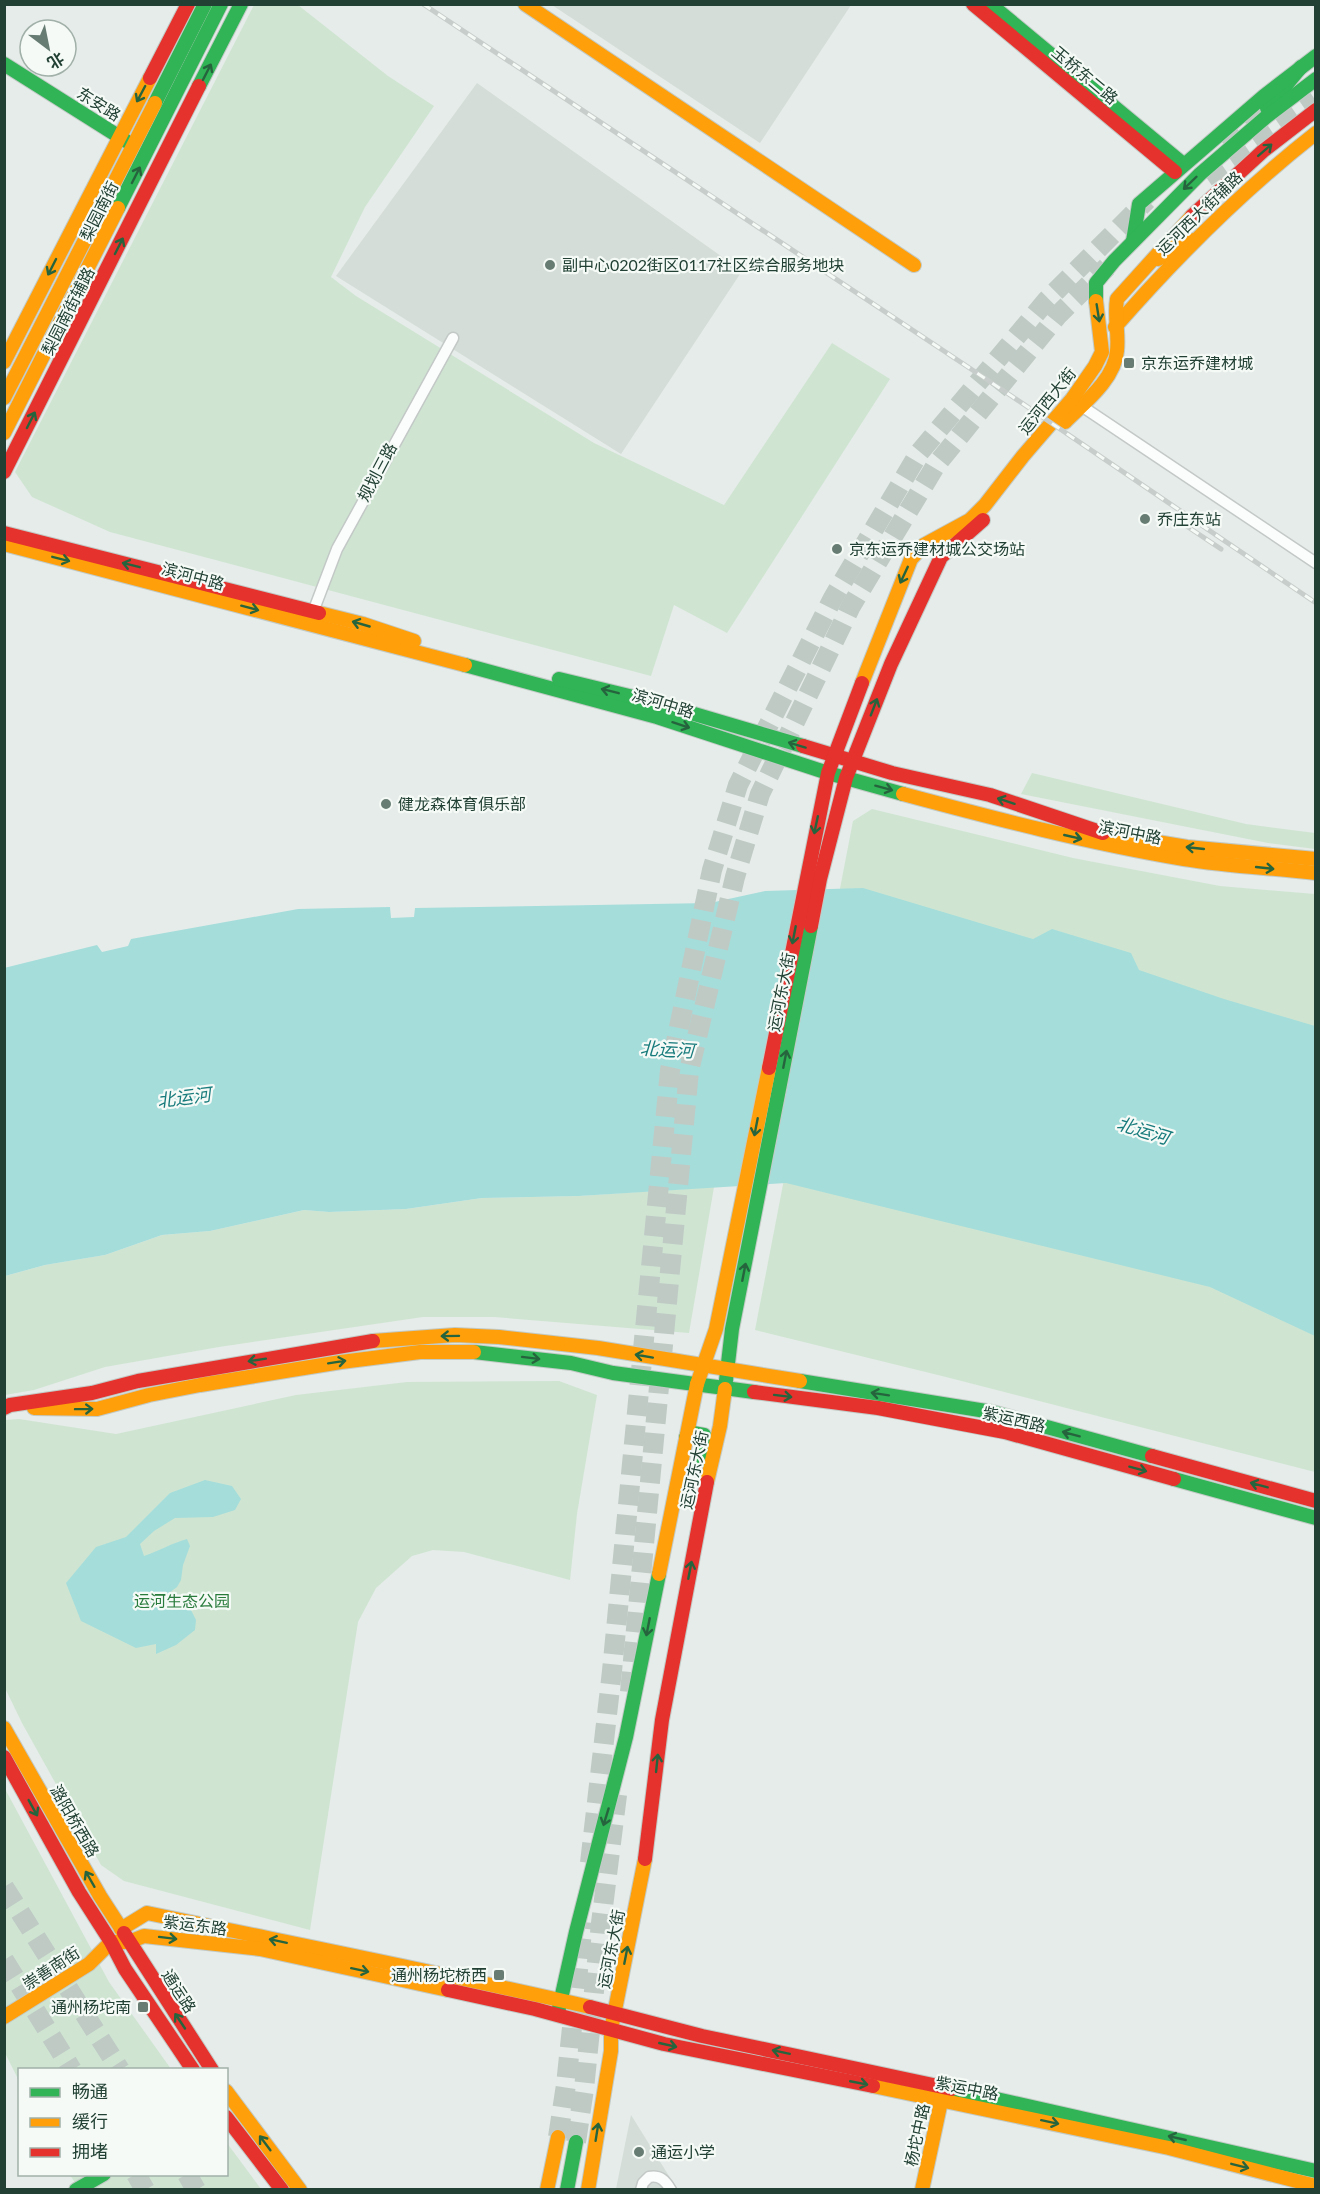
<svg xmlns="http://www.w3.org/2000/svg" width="1320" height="2194" viewBox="0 0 1320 2194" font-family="Lato,'Noto Sans SC',sans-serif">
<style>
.built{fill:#d4ddd8}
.green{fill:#cfe5d2}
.water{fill:#a5dddb}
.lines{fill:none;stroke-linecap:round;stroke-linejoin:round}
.highway-tunnel{stroke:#bfcac5;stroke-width:20;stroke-dasharray:20 10;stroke-linecap:butt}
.street-casing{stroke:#c3c9c6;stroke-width:13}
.fast-casing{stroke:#c2cac6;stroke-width:16}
.slow-casing{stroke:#c2cac6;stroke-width:16}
.jam-casing{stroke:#c2cac6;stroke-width:16}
.street{stroke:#fbfcfc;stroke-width:10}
.fast{stroke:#30b455;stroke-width:14}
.slow{stroke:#ff9f0a;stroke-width:14}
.jam{stroke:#e5322d;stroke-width:14}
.rail-casing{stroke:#c7cdca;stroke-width:5}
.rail{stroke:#f5faf7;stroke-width:3;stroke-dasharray:9;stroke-linecap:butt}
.oneway{stroke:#26643e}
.poi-dot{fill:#677d73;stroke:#f5faf7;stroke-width:2}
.labels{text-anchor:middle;stroke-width:4.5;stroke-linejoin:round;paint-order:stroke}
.street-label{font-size:16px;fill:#224134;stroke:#f5faf7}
.poi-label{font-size:16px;fill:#224134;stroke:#f5faf7;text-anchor:start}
.park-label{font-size:16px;fill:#297b3c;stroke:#f5faf7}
.water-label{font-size:18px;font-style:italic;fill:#187b7c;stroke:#f5faf7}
</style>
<rect width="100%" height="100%" fill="#e6ece9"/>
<g class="built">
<polygon points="552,5 851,5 760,143"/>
<polygon points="477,83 742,271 621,454 336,276"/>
<polygon points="631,2115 677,2189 616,2189"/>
</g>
<g class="green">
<polygon points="254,5 298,5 388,76 434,106 365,207 331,277 356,296 594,443 724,505 832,343 890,379 727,633 674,605 651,676 110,532 32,497 15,472"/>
<polygon points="1032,773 1246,824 1315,833 1315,849 1268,843 1021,794"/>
<polygon points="872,809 1073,858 1220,886 1315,894 1315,1472 946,1377 755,1330 853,821"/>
<polygon points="714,1187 689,1333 494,1317 423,1317 219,1347 105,1367 34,1390 5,1395 5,1276 45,1265 105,1255 162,1235 210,1231 304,1210 329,1212 406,1209 482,1198 579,1196"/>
<polygon points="559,1381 597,1395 577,1514 570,1580 464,1552 433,1550 412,1556 376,1588 358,1622 310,1930 124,1881 101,1865 22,1723 5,1688 5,1420 19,1419 116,1434 296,1395 407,1382"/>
<polygon points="4,1787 109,1982 171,2069 20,2070 19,2081 5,2053"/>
<polygon points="227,2143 261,2189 79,2189 70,2175 226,2174"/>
</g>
<g class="water">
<polygon points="863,888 1033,939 1052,929 1131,953 1139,970 1224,999 1315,1026 1315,1336 1210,1287 786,1183 579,1196 482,1198 406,1209 329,1212 304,1210 210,1231 162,1235 105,1255 45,1265 5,1276 4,968 97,945 102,952 128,946 131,939 298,909 390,907 391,918 414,917 415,908 710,903 765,891"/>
<path d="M 205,1480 L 232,1486 L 241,1499 L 235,1510 L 213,1517 L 175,1518 L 154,1531 L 140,1544 L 144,1556 C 159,1551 172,1543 187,1539 L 190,1546 L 183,1565 L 181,1580 L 177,1587 L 166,1595 L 162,1604 L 172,1610 L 190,1608 L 196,1620 L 195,1630 L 176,1645 L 156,1654 L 156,1644 L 136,1648 L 81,1621 L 66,1583 L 96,1547 L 126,1537 L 170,1493 Z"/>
</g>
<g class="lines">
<g class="highway-tunnel">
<polyline points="1220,139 1278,100"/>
<polyline points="1206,177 1316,101"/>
<polyline points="630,1692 689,1071 735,877 760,794 851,606 936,465 1058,315 1107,267"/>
<polyline points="590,1863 612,1671 670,1070 712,870 738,785 833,598 919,453 1047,300 1147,200"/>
<polyline points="4,1887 120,2070"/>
<polyline points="4,1960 72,2070"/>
<polyline points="558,2137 566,2085 583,1922"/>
<polyline points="576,2142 584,2089 601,1923 618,1787"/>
<polyline points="136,2174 145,2190"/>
<polyline points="187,2174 196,2190"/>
</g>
<defs>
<g id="street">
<polyline points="1077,403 1316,563"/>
<polyline points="313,612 337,549 453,338"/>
<path d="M 641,2190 L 643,2183 L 649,2177 C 660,2175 665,2180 671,2190"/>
</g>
<g id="fast">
<polyline points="990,4 1183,164"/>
<polyline points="4,64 126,141"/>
<polyline points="199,86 241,4"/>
<polyline points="155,103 205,4"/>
<polyline points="1267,108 1301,67"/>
<polyline points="118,208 221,4"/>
<polyline points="1133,241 1139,204 1264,96 1316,56"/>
<polyline points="1096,301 1096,283 1114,261 1200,174 1266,117 1316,79"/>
<polyline points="465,665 657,717 828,773 903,794"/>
<polyline points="559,679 650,701 803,746"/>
<polyline points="474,1352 571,1363 613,1373 754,1392"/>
<polyline points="800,1381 992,1412 1152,1456"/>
<polyline points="725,1389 732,1329 811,926"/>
<polyline points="686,1437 693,1433 704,1435 706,1440 703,1460"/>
<polyline points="1174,1479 1316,1518"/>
<polyline points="559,2008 576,1932 626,1737 659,1574"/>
<polyline points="952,2089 1316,2171"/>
<polyline points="76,2190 104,2174"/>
<polyline points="567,2190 576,2142"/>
</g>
<g id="slow">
<polyline points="525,4 914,265"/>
<polyline points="1158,259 1194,240"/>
<path d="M 1115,327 C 1177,256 1242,191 1316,133"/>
<polyline points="4,362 150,78"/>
<polyline points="4,398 155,103"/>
<path d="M 1065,422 C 1084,403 1115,379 1117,351 C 1119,333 1114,317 1117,299 L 1192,216"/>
<polyline points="4,433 118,208"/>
<polyline points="4,544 465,665"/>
<polyline points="319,613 363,624 414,641"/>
<polyline points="862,683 911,559 924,545 970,520 985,505 1023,456 1072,399 1095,366 1102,352 1096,301"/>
<path d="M 903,794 C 996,819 1089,843 1184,859 C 1227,866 1272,868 1316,873"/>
<polyline points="1103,833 1187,847 1316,859"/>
<polyline points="373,1341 455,1335 499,1337 598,1348 800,1381"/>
<polyline points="697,1384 716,1329 769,1068"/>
<polyline points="34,1408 97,1409 149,1395 200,1385 341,1362 420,1352 474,1352"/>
<polyline points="707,1482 720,1426 725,1389"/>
<polyline points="659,1574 697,1384"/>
<polyline points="4,1728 100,1896 124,1933"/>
<path d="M 121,1929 L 147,1913 C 295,1944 443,1973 590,2007"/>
<polyline points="4,2017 89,1964 111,1942 129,1942 144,1936 260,1949 448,1990"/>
<polyline points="873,2086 1169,2148 1316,2186"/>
<polyline points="226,2091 300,2190"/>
<polyline points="547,2190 558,2137"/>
<polyline points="588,2190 611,2051 611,2030 645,1859"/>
<polyline points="922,2190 943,2092"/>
</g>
<g id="jam">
<polyline points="973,4 1175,172"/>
<polyline points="150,78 188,4"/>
<polyline points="1192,216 1263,151 1316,110"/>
<polyline points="4,472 199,86"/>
<polyline points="4,533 319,613"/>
<polyline points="803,746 892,773 990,795 1103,833"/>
<polyline points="811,926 820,879 846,778 891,664 941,557 983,520"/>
<polyline points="769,1068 828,773 862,683"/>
<polyline points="754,1392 878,1408 1005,1432 1174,1479"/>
<polyline points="4,1408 10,1405 92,1393 138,1381 373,1341"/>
<polyline points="1152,1456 1316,1501"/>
<polyline points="4,1757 79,1892 111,1942 125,1969 193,2070"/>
<polyline points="645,1859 662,1720 707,1482"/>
<polyline points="124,1933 212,2070"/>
<polyline points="448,1990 535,2009 664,2044 873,2086"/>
<polyline points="590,2007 702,2036 952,2089"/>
<polyline points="226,2117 282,2190"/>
</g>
</defs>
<use href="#street" class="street-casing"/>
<use href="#fast" class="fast-casing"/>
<use href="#slow" class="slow-casing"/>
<use href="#jam" class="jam-casing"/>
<use href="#street" class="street"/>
<use href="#fast" class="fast"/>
<use href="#slow" class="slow"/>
<use href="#jam" class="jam"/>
<defs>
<g id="rail">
<polyline points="423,4 1010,395 1316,603"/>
<polyline points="1176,519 1221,549"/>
</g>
</defs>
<use href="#rail" class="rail-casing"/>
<use href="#rail" class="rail"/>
</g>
<defs><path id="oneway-shaft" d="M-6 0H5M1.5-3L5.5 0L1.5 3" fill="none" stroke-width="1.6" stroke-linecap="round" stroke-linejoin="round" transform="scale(1.5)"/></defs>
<g class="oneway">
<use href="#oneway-shaft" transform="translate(207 72) rotate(-63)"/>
<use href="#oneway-shaft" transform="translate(141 94) rotate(118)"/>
<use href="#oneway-shaft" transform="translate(1265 150) rotate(-41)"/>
<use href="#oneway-shaft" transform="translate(136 175) rotate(-63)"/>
<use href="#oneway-shaft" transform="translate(1190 183) rotate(136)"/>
<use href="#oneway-shaft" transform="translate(119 246) rotate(-63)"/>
<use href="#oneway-shaft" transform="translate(52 267) rotate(117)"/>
<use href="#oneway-shaft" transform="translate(1098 313) rotate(81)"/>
<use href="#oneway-shaft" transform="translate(31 420) rotate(-63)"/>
<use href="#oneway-shaft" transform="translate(61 559) rotate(14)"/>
<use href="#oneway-shaft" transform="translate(131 565) rotate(-166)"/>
<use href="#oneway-shaft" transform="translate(904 575) rotate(115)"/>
<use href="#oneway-shaft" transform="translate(250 608) rotate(15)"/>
<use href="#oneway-shaft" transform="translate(361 624) rotate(-164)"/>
<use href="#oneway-shaft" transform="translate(610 691) rotate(-166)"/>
<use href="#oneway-shaft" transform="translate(874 707) rotate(-69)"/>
<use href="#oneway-shaft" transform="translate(681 725) rotate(18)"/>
<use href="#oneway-shaft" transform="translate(797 745) rotate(-163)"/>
<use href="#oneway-shaft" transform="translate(884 788) rotate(15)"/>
<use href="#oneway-shaft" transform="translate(1006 801) rotate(-162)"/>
<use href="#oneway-shaft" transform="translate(816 825) rotate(102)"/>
<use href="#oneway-shaft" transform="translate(1073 837) rotate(13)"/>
<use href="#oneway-shaft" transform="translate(1195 848) rotate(-174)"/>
<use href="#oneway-shaft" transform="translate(1265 868) rotate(6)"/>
<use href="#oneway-shaft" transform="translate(794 935) rotate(101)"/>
<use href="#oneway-shaft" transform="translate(785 1059) rotate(-79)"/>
<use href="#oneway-shaft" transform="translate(756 1127) rotate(101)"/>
<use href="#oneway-shaft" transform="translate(744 1272) rotate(-79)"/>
<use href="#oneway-shaft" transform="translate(450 1336) rotate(179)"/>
<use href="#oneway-shaft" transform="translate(644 1356) rotate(-170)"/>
<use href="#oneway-shaft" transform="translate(531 1358) rotate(7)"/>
<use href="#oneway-shaft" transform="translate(257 1360) rotate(171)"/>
<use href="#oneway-shaft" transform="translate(337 1362) rotate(-9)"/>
<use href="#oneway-shaft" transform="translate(880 1394) rotate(-171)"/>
<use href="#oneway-shaft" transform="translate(783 1396) rotate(7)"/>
<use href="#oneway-shaft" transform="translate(84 1409) rotate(-1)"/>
<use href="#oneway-shaft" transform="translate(1071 1434) rotate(-165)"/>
<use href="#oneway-shaft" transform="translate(1138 1469) rotate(15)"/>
<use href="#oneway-shaft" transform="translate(1259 1485) rotate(-165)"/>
<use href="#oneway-shaft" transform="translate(690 1570) rotate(-79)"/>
<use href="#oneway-shaft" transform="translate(648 1627) rotate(101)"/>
<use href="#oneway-shaft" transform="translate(657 1763) rotate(-84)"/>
<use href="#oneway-shaft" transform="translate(33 1808) rotate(61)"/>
<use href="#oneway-shaft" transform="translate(606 1817) rotate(107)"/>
<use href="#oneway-shaft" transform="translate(90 1879) rotate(-120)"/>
<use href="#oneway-shaft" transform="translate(168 1938) rotate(7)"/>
<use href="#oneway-shaft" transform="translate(278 1941) rotate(-168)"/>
<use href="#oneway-shaft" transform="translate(626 1955) rotate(-79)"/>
<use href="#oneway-shaft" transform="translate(360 1970) rotate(12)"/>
<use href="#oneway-shaft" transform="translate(180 2021) rotate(-124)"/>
<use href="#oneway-shaft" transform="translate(668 2045) rotate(13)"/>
<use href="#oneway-shaft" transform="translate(781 2052) rotate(-168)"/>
<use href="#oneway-shaft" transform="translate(859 2083) rotate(11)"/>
<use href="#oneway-shaft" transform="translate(1050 2122) rotate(12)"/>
<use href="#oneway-shaft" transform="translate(597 2132) rotate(-81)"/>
<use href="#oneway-shaft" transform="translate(1177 2138) rotate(-167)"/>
<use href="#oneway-shaft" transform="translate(265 2143) rotate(-127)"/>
<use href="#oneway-shaft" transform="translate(1240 2166) rotate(14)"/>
</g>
<g class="poi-dot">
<circle cx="550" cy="265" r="6"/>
<rect x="1123" y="357" width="12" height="12" rx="3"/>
<circle cx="1145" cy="519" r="6"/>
<circle cx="837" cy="549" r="6"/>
<circle cx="386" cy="804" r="6"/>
<rect x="493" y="1969" width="12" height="12" rx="3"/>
<rect x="137" y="2001" width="12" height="12" rx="3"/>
<circle cx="639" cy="2152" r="6"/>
</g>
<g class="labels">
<g class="street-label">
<text transform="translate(1085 75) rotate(40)" y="6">玉桥东二路</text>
<text transform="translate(99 104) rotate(32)" y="6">东安路</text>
<text transform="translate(99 211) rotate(-63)" y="6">梨园南街</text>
<text transform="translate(1199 213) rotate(-44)" y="6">运河西大街辅路</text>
<text transform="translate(68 311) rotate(-63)" y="6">梨园南街辅路</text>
<text transform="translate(1047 401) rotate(-51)" y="6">运河西大街</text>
<text transform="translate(377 472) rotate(-62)" y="6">规划三路</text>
<text transform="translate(193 576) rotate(15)" y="6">滨河中路</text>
<text transform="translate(663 703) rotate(17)" y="6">滨河中路</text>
<text transform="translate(1130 832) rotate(11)" y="6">滨河中路</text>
<text transform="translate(781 992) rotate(-79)" y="6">运河东大街</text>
<text transform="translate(1014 1419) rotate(13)" y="6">紫运西路</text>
<text transform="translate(694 1470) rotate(-78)" y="6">运河东大街</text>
<text transform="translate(75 1821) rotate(60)" y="6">潞阳桥西路</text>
<text transform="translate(195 1925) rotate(7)" y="6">紫运东路</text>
<text transform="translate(611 1949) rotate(-79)" y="6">运河东大街</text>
<text transform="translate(51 1968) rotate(-33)" y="6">崇善南街</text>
<text transform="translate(179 1991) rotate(57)" y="6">通运路</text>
<text transform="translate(967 2088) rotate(11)" y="6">紫运中路</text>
<text transform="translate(917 2135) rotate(-78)" y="6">杨坨中路</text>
</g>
<g class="poi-label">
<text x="562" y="271">副中心0202街区0117社区综合服务地块</text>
<text x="1141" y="369">京东运乔建材城</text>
<text x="1157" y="525">乔庄东站</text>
<text x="849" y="555">京东运乔建材城公交场站</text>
<text x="398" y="810">健龙森体育俱乐部</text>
<text x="487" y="1981" text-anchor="end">通州杨坨桥西</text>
<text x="131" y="2013" text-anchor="end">通州杨坨南</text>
<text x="651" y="2158">通运小学</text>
</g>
<g class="park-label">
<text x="182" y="1607">运河生态公园</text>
</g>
<g class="water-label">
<text transform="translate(667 1050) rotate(3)" y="6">北运河</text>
<text transform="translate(184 1098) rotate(-7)" y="6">北运河</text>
<text transform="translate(1143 1131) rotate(17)" y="6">北运河</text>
</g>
</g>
<rect width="1320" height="2194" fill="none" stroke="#224134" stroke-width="12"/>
<rect x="18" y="2068" width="210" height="108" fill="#f5faf7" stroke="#a1b0a9" stroke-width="1.5"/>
<rect x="30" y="2088" width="30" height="9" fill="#30b455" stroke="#a1b0a9" stroke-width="1.5"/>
<text x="72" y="2098" font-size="18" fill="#224134">畅通</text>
<rect x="30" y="2118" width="30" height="9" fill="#ff9f0a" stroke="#a1b0a9" stroke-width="1.5"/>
<text x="72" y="2128" font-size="18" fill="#224134">缓行</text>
<rect x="30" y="2148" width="30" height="9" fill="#e5322d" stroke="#a1b0a9" stroke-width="1.5"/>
<text x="72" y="2158" font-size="18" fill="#224134">拥堵</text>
<g transform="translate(48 48) rotate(148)"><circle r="28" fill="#f5faf7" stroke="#a1b0a9" stroke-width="1.5"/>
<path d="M0-4.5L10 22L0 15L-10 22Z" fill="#677d73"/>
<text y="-9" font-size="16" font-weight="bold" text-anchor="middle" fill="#224134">北</text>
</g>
</svg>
